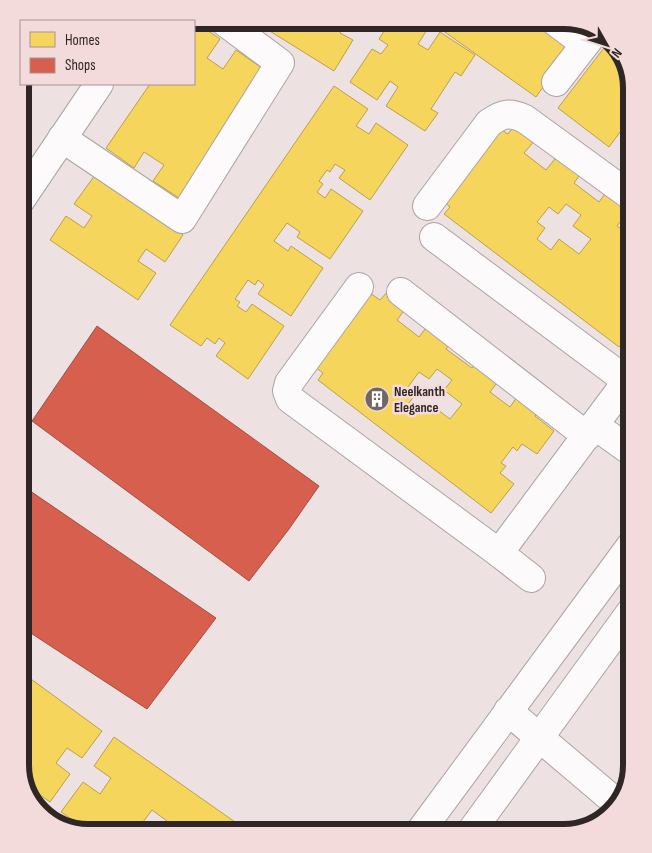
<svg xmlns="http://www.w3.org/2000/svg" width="652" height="853" viewBox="0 0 652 853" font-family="'Sofia Sans Condensed',sans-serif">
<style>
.homes{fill:#f6d55c;stroke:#baa04c;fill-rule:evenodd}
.shops{fill:#d6604d;stroke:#a44f41}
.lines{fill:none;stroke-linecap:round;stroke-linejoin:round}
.minor-casing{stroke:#ada3a3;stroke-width:30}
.minor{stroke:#fcfafa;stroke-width:28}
.labels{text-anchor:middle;stroke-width:5;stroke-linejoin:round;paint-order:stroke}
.poi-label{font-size:14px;font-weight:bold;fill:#2f2626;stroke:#f4dbdb;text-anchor:start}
.rim{fill:none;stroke:#2f2626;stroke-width:6}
</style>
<rect width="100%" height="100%" fill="#eee1e1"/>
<g class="homes">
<polygon points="252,20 348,20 340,33 353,40 334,71"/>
<polygon points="391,20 421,20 430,25 418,44 428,50 440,32 475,55 461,76 455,72 431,109 438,113 425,131 386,106 398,87 390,81 377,100 350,82 372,49 381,54 388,45 379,39"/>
<polygon points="428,20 530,20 570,49 536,97"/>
<polygon points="194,21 220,39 207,58 223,69 236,50 266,71 179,198 153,181 164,165 144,152 134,168 106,148 150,84 194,84"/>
<polygon points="610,40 621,51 632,88 632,116 609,147 558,108"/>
<polygon points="334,86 368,109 356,126 369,134 376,123 408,145 370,200 339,178 345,170 335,164 330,172 327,170 319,181 323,184 317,192 325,198 331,189 363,211 330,259 297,237 300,232 287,223 274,241 288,251 291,246 323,268 291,316 258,294 264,285 258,280 255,285 248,280 235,299 240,302 237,306 246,312 252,304 284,326 248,379 216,356 225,343 219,338 215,344 207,338 201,346 170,325"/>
<path d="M 516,123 L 536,139 L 524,153 L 546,170 L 558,155 L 582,172 L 574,183 L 599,202 L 607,191 L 630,209 L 617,226 L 632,237 L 632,291 L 628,296 L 632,301 L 627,307 L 632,311 L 632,330 L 619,347 L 444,214 L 450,207 L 442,200 L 497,127 L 508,134 ZM 566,204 L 581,215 L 573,226 L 591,239 L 579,254 L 559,239 L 551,250 L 537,239 L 545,228 L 537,222 L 549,207 L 558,214 Z"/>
<polygon points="95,175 183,235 165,262 146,249 138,261 156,273 138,300 50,240 66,216 84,228 92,216 74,204"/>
<path d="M 389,290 L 409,304 L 397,320 L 419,337 L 431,321 L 454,338 L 446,349 L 472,368 L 480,358 L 503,375 L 490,392 L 510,407 L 522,390 L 543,406 L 535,416 L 554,431 L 537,454 L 522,444 L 517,451 L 513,447 L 501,463 L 506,466 L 500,473 L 514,484 L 491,513 L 318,380 L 323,373 L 315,367 L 370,293 L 380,300 ZM 437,369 L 452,380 L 444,390 L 462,404 L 450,419 L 430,404 L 422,414 L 408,404 L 416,394 L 408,387 L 419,372 L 429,379 Z"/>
<polygon points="20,671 102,731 82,758 67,748 56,763 70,774 50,802 26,785 20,765 20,727 26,719 20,714"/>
<polygon points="114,737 245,829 242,833 158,833 167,821 152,810 140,826 150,833 91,833 61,812 83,782 100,794 111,778 94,766"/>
</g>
<g class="shops">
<polygon points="97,326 319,486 289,529 249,581 32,421"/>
<polygon points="20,484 216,618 147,709 20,626"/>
</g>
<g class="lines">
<defs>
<g id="minor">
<polyline points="553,20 585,44"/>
<polyline points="141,21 141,20"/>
<polyline points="556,82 597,29"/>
<polyline points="62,138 182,219 280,63 222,20"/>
<polyline points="20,201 99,84"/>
<path d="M 427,206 L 489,123 C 503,113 510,112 525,119 L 632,197"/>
<polyline points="434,237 627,381"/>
<polyline points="359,287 289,383 287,391 290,399 499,553"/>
<polyline points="401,292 587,436"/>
<polyline points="594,425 632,452"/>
<polyline points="531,578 499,553 627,381 632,371"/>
<polyline points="508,711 618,804"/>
<polyline points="419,833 632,544"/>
<polyline points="470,833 632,610"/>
</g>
</defs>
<use href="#minor" class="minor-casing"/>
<use href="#minor" class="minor"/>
</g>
<defs>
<symbol id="building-disc" viewBox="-11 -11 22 22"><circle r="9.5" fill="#726767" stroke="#f4dbdb"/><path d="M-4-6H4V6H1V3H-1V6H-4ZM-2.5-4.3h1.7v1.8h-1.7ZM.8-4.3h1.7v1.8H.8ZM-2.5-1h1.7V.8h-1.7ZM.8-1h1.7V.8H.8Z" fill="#fff"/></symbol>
</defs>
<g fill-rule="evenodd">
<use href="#building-disc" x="363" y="385" width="28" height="28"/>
</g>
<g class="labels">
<g class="poi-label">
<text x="394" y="396">Neelkanth<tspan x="394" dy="16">Elegance</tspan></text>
</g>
</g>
<path d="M0 0H652V853H0ZM88 29H564A59 59 0 0 1 623 88V765A59 59 0 0 1 564 824H88A59 59 0 0 1 29 765V88A59 59 0 0 1 88 29Z" fill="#f4dbdb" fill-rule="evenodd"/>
<path class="rim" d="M88 29H564A59 59 0 0 1 623 88V765A59 59 0 0 1 564 824H88A59 59 0 0 1 29 765V88A59 59 0 0 1 88 29Z"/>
<rect x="20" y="20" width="175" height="65" fill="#f4dbdb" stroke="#a59393"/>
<rect x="30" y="32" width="25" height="15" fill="#f6d55c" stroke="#a59393"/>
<text x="65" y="45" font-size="15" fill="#2f2626">Homes</text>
<rect x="30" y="58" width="25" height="15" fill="#d6604d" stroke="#a59393"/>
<text x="65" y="70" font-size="15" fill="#2f2626">Shops</text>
<g transform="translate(607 45) rotate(129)" stroke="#f4dbdb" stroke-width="4" paint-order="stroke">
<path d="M0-4L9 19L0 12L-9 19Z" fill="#2f2626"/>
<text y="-8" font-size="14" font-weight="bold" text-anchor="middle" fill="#2f2626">N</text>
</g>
</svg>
